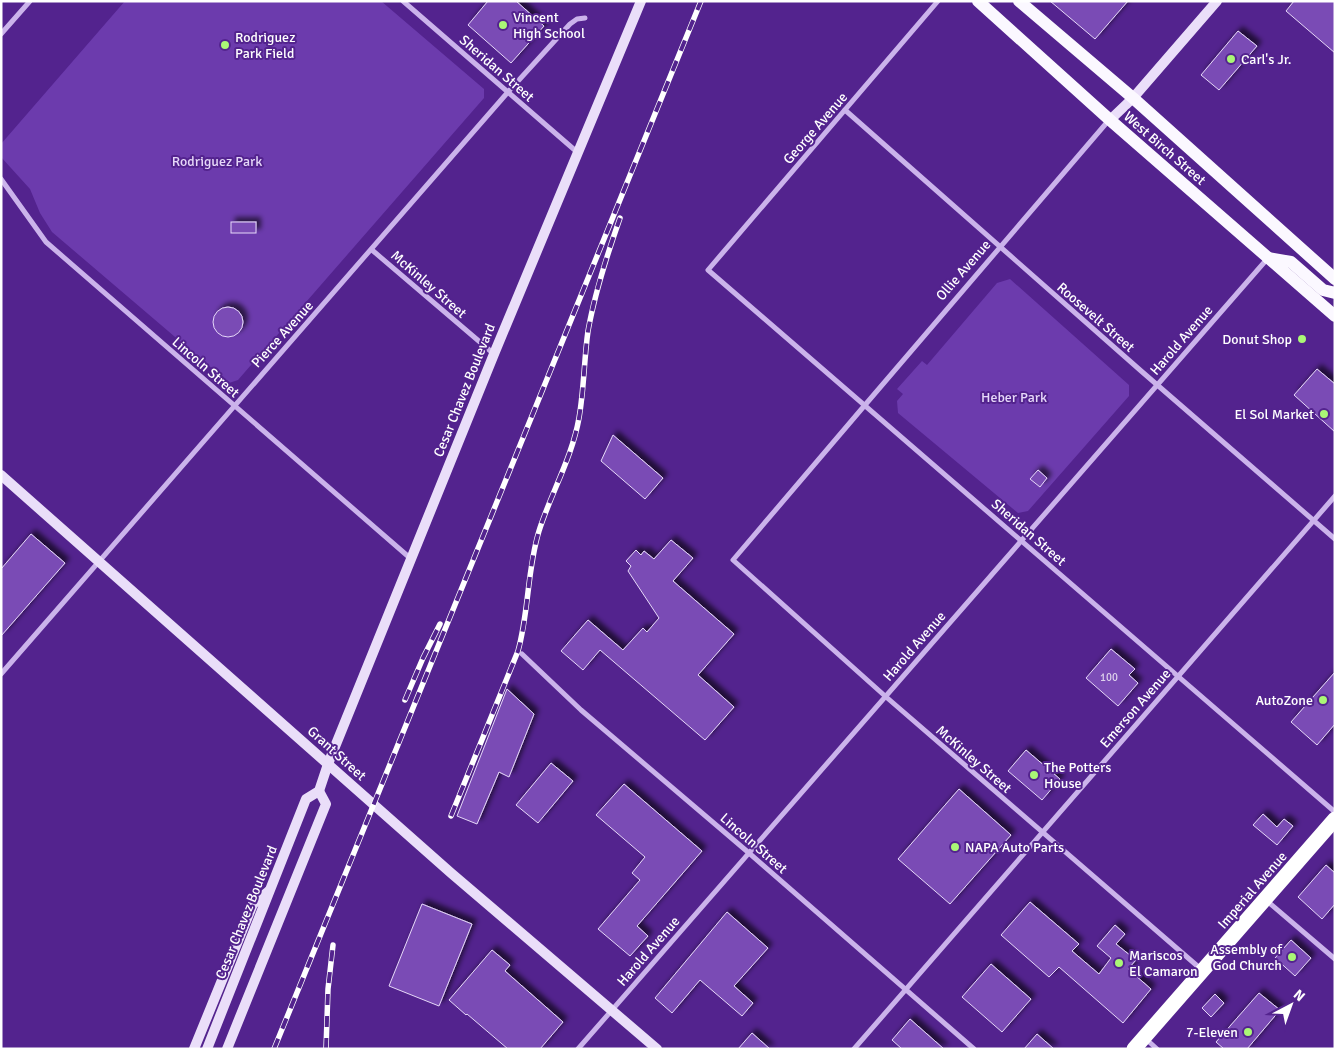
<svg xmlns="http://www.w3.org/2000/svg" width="1336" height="1050" viewBox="0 0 1336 1050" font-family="Signika,sans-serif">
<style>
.green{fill:#6c3bad}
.building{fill:#7a4bb5;stroke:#e6d8f9;filter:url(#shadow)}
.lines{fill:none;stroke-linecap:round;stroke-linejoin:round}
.street{stroke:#cbb3eb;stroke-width:5}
.secondary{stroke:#eadef9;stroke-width:10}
.primary{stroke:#fbf8ff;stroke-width:12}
.highway{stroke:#fff;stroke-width:15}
.rail-casing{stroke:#fff;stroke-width:5.5}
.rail{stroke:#53238e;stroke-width:4;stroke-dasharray:11;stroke-linecap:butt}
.poi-dot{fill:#aaf776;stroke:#53238e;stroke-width:2}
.labels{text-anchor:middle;stroke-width:4;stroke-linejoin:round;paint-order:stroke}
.number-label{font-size:11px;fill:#ded2ec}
.poi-label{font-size:14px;fill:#fff;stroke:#53238e;text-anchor:start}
.street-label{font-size:14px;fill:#fff;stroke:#53238e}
.park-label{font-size:14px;fill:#e6d8f9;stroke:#53238e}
</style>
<defs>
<filter id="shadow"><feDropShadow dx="4.5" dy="-4.5" stdDeviation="2.5" flood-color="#0009"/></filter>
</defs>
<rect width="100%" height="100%" fill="#53238e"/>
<g class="green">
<polygon points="125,1 381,1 484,89 484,98 238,380 229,383 52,232 40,213 30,189 1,157 1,144"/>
<polygon points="1010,279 1129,385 1129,396 1028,511 1018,513 898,413 897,401 903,394 897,389 922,361 927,365 997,283"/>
</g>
<g class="building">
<polygon points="488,1 516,1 544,26 511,63 468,25"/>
<polygon points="1050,1 1128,1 1095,39"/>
<polygon points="1294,1 1335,1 1335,53 1286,11"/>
<polygon points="1238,31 1257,46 1219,90 1201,75"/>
<rect x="231" y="222" width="25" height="11"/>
<circle cx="228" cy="322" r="15"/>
<polygon points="1317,369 1335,384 1335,432 1294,395"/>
<polygon points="613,435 663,478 645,499 601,461"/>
<polygon points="1038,470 1047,478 1040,487 1030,479"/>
<polygon points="31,534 65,563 1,636 1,569"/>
<polygon points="671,540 693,558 673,581 734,634 698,675 734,707 705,740 600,650 583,670 561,651 588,620 623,650 643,628 647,632 659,618 628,571 631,566 626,561 636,550 641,555 644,551 654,559"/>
<polygon points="1111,649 1135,669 1129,675 1138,683 1118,706 1086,678"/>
<polygon points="1335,672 1335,724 1317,745 1291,722"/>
<polygon points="507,689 534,714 509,777 499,772 477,824 457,816"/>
<polygon points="1026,750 1060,779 1042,800 1008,771"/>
<polygon points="551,763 573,781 538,823 516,805"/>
<polygon points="624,784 702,851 637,926 648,936 630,956 598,929 640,880 632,873 645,857 596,815"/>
<polygon points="959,789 1011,835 950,904 898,859"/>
<polygon points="1263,814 1277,827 1284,819 1293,826 1277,845 1253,825"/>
<polygon points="1326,865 1335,873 1335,904 1322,919 1298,897"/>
<polygon points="1030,902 1079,944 1072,951 1099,974 1111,958 1097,946 1115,925 1125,934 1116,944 1136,960 1128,969 1151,989 1123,1023 1059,967 1049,977 1001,935"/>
<polygon points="422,904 472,924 439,1006 389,986"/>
<polygon points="727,912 768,948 734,986 753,1003 742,1016 700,980 672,1013 655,998"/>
<polygon points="1291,940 1311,958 1295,976 1275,958"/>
<polygon points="492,950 510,965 505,971 563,1022 540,1049 508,1049 467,1014 466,1015 449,1000"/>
<polygon points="991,964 1031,999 1002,1032 962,997"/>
<polygon points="1259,993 1280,1010 1247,1049 1224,1049 1216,1042"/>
<polygon points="1215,994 1224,1003 1211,1017 1202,1008"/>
<polygon points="910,1019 944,1049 902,1049 892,1040"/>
<polygon points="752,1033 770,1049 738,1049"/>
<polygon points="1037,1034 1054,1049 1024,1049"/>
</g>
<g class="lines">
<g class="street">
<polyline points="403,1 577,152"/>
<polyline points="938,1 708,270 1335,812"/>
<polyline points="1,34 30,1"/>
<polyline points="845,110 1140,370 1335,539"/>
<polyline points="1109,120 865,405 733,560 885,696 1202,970"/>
<polyline points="1,179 46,242 410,558"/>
<polyline points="372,250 494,354"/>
<polyline points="522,654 581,710 749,853 974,1049"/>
<polyline points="1,674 508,92 570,24 577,19 585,18"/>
<polyline points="1267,901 1335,959"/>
<polyline points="1146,1039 1157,1049"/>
<polyline points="578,1049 1268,258"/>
<polyline points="854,1049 1335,496"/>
</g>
<g class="secondary">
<polyline points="1110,120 1133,98 1217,1"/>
<polyline points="1,475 451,873 657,1049"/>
<polyline points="194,1049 253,904 269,891"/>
<polyline points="207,1049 306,799 319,791 328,764 494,354 641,1"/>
<polyline points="227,1049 326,804 319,791"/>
</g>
<g class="primary">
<polyline points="978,1 1110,120 1335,316"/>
<polyline points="1019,1 1133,98 1335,279"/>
<polyline points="1268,258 1291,262 1323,290 1335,293"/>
</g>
<polyline class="highway" points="1134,1049 1335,819"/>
<defs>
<g id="rail">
<polyline points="405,700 423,658 440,624"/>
<path d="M 451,816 L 518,651 C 529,612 527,570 539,531 C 551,493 572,458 579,418 C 584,389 584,360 588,331 C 595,292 607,255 620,218"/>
<polyline points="274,1049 701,1"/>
<polyline points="326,1049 328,989 333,945"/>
</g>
</defs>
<use href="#rail" class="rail-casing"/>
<use href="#rail" class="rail"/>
</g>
<g class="poi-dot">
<circle cx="503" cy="25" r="5"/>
<circle cx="225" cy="45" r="5"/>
<circle cx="1231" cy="59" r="5"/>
<circle cx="1302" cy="339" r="5"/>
<circle cx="1324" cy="414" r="5"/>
<circle cx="1323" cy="700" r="5"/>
<circle cx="1034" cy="775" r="5"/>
<circle cx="955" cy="847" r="5"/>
<circle cx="1292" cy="957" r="5"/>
<circle cx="1119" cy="963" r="5"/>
<circle cx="1248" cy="1032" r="5"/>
</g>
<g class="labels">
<g class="number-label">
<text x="1109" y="681">100</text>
</g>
<g class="poi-label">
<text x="513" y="22">Vincent<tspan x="513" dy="16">High School</tspan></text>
<text x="235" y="42">Rodriguez<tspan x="235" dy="16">Park Field</tspan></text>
<text x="1241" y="64">Carl's Jr.</text>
<text x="1292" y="344" text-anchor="end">Donut Shop</text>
<text x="1314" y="419" text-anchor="end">El Sol Market</text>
<text x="1313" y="705" text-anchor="end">AutoZone</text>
<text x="1044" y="772">The Potters<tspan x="1044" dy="16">House</tspan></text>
<text x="965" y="852">NAPA Auto Parts</text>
<text x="1282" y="954" text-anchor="end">Assembly of<tspan x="1282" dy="16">God Church</tspan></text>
<text x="1129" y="960">Mariscos<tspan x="1129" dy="16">El Camaron</tspan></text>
<text x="1238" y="1037" text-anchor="end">7-Eleven</text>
</g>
<g class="street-label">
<text transform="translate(497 68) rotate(41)" y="5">Sheridan Street</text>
<text transform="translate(815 128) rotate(-49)" y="5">George Avenue</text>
<text transform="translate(1165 148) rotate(41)" y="5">West Birch Street</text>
<text transform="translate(963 270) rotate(-49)" y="5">Ollie Avenue</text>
<text transform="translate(429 284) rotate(41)" y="5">McKinley Street</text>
<text transform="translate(1096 317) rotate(41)" y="5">Roosevelt Street</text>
<text transform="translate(282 334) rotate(-48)" y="5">Pierce Avenue</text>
<text transform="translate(1181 340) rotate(-49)" y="5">Harold Avenue</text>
<text transform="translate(206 367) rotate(41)" y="5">Lincoln Street</text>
<text transform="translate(464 390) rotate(-68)" y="5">Cesar Chavez Boulevard</text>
<text transform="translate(1029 532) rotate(41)" y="5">Sheridan Street</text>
<text transform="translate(914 646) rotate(-49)" y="5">Harold Avenue</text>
<text transform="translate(1135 708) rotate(-49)" y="5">Emerson Avenue</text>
<text transform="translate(337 753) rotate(42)" y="5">Grant Street</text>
<text transform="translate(974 759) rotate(41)" y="5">McKinley Street</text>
<text transform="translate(754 843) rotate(41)" y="5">Lincoln Street</text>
<text transform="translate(1252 890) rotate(-49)" y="5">Imperial Avenue</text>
<text transform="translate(246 912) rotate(-68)" y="5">Cesar Chavez Boulevard</text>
<text transform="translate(648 951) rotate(-49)" y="5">Harold Avenue</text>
</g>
<g class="park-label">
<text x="217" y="166">Rodriguez Park</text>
<text x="1014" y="402">Heber Park</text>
</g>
</g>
<rect width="1336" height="1050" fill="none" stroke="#ffffff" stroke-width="5"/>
<g transform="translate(1291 1005) rotate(41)" stroke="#53238e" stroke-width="4" paint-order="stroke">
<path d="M0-4L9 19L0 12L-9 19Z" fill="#ffffff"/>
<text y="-8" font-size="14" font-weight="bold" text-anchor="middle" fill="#ffffff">N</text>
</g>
</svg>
